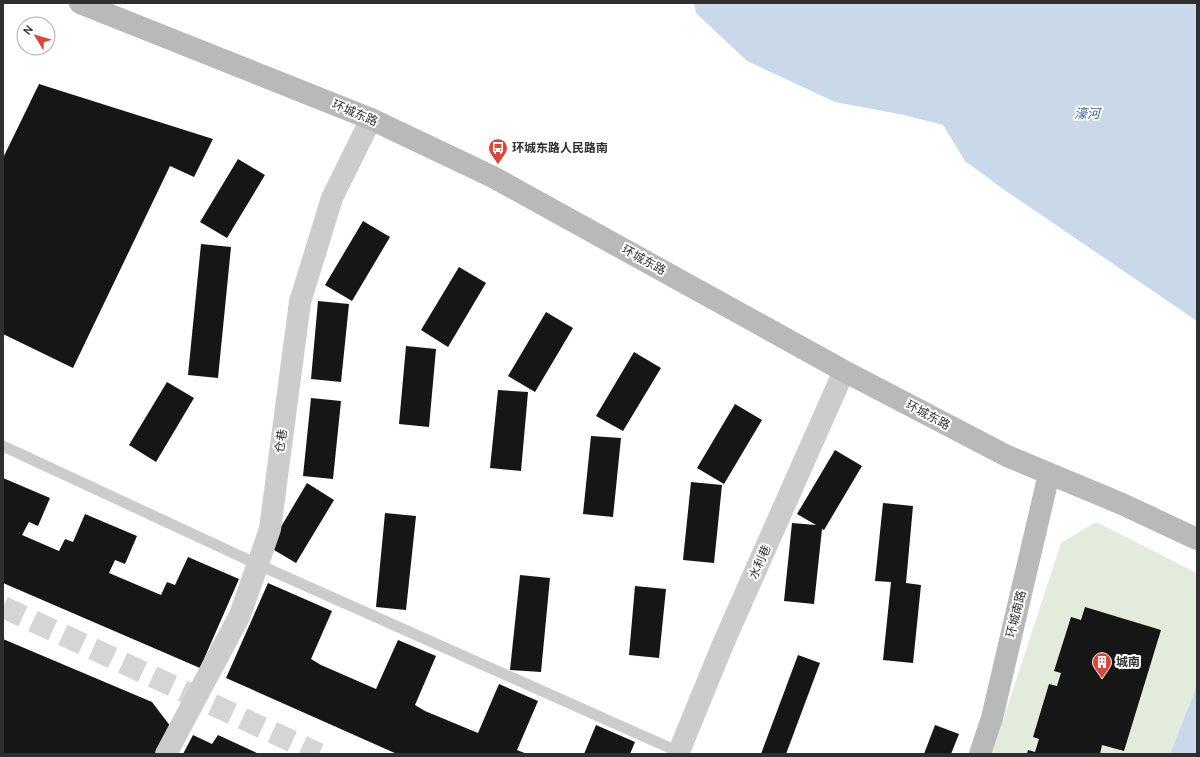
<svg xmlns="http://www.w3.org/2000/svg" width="1200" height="757" viewBox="0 0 1200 757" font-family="Manrope,'Noto Sans SC',sans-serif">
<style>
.green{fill:#e3ebdd}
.water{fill:#cad9ea}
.building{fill:#161616}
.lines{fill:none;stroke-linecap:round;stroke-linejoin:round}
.street-tunnel{stroke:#d5d5d5;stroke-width:22;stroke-dasharray:22 11;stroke-linecap:butt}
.lane{stroke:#ccc;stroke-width:11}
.street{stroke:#ccc;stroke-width:22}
.secondary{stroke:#b9b9b9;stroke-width:22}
.labels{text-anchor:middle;stroke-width:4;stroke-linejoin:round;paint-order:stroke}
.street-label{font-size:12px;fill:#2f2f2f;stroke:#fff}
.poi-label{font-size:12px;font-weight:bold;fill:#2f2f2f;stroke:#fff;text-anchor:start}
.water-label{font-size:13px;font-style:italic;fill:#40648e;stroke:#fff}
</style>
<rect width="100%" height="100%" fill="#fff"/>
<polygon class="green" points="1096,522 1197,573 1197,685 1170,754 992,754 1061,543"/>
<g class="water">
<polygon points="694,3 1197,3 1197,321 1003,189 965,161 943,125 904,115 835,102 747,61 696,13"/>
<polygon points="1197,685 1197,754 1170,754"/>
</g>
<g class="building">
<polygon points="39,84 213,139 194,177 170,166 73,368 3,334 3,158"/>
<polygon points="238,159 265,175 227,238 200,222"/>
<polygon points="363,221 390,237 352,301 325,285"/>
<polygon points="201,244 231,247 218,378 188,375"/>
<polygon points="459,267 486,283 448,347 421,330"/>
<polygon points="318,301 349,304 341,382 311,379"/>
<polygon points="546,312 573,328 535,392 508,376"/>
<polygon points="406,346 436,349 429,427 399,424"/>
<polygon points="634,352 661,368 623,431 596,416"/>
<polygon points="167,382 194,398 156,462 129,445"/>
<polygon points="498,390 528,392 521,471 490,468"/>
<polygon points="311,398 341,401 333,479 303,476"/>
<polygon points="735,404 762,420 724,484 697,468"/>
<polygon points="591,436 621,438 613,517 583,514"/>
<polygon points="835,450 862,466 824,530 822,529 814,604 784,601 792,523 816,525 797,514"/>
<polygon points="3,478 50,498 38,526 29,522 22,535 59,551 65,539 73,542 85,514 137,536 125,564 115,560 109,573 161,595 167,582 175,585 188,557 239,579 200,668 3,583"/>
<polygon points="691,482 722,485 714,563 683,560"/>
<polygon points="307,483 334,500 296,563 269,547"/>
<polygon points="883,503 913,506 906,583 921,585 913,663 883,660 891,582 875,581"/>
<polygon points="385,513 416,516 406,610 376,607"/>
<polygon points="520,575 550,578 541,672 510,670"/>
<polygon points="268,583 332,611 311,659 321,665 376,689 398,640 436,656 415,705 425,711 478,733 499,684 538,701 517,750 527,754 397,754 226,678"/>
<polygon points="635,586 666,589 659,658 629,655"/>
<polygon points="1085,607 1161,630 1124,751 1102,745 1100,754 1027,754 1028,750 1035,752 1039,739 1033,737 1049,684 1057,686 1061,673 1054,671 1071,617 1081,620"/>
<polygon points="3,639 152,702 171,727 156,754 3,754"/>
<polygon points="798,655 820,663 786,754 761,754"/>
<polygon points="596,725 635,742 630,754 584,754"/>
<polygon points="935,725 959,734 951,754 924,754"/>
<polygon points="193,735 212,744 218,735 259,754 183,754"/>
</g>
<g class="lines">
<polyline class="street-tunnel" points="3,607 319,754"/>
<polyline class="lane" points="3,446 257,564 679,752"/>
<g class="street">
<polyline points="166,754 240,615 270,529 300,302 332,198 371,119"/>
<polyline points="678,754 723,644 844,371"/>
</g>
<g class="secondary">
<polyline points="80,3 371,119 493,177 844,371 1007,456 1122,504 1197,539"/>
<polyline points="980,754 992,718 1049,474"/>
</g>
</g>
<defs>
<symbol id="bus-pin" viewBox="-11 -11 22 30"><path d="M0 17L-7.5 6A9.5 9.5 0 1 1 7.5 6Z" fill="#de4439" stroke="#fff"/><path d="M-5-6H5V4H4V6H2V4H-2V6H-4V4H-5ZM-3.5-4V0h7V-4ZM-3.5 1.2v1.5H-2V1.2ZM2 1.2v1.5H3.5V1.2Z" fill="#fff"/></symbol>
<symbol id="building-pin" viewBox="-11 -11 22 30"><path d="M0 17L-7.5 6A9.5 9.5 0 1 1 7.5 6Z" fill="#de4439" stroke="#fff"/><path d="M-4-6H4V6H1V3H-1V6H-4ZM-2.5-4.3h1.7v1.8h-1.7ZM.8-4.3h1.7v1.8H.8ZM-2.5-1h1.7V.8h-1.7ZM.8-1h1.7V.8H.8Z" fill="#fff"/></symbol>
</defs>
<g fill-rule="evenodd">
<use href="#bus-pin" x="487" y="137" width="22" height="30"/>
<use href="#building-pin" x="1091" y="651" width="22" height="30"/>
</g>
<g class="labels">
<g class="street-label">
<text transform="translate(355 113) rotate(23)" y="4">环城东路</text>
<text transform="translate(644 260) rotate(29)" y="4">环城东路</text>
<text transform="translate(928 415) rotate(28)" y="4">环城东路</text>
<text transform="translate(281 441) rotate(-82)" y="4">仓巷</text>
<text transform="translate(760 562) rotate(-66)" y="4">水利巷</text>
<text transform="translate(1016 614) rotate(-76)" y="4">环城南路</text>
</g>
<g class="poi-label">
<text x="512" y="152">环城东路人民路南</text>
<text x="1116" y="666">城南</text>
</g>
<g class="water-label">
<text x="1087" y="118">濠河</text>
</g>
</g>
<rect width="1200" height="757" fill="none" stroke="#2f2f2f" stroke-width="8"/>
<g transform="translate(36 36) rotate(308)"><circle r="19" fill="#ffffff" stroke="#acacac"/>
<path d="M0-3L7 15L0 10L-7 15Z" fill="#de4439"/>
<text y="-6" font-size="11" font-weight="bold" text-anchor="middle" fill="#2f2f2f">N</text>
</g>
</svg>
